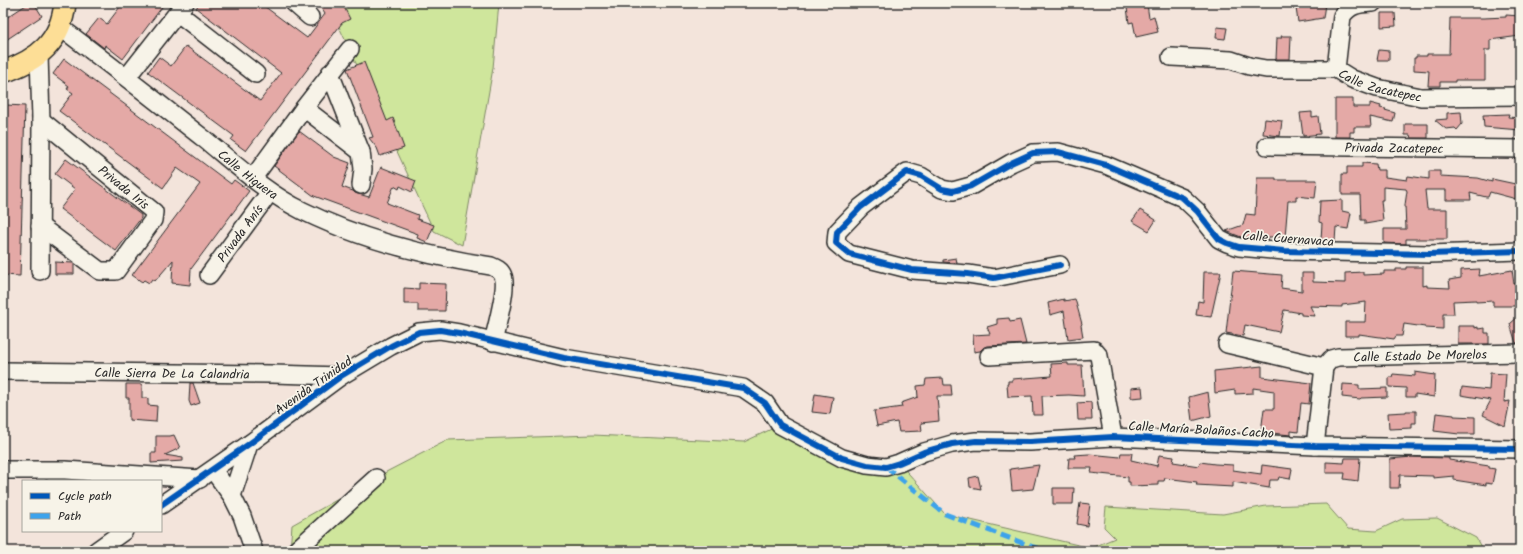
<svg xmlns="http://www.w3.org/2000/svg" width="1523" height="554" viewBox="0 0 1523 554" font-family="Kalam,sans-serif">
<style>
.green{fill:#cfe69c;stroke:#7d8864}
.building{fill:#e4a9a6;stroke:#2b2b2b}
.lines{fill:none;stroke-linecap:round;stroke-linejoin:round}
.minor-casing{stroke:#2b2b2b;stroke-width:20}
.major-casing{stroke:#2b2b2b;stroke-width:24}
.minor{stroke:#f7f3e8;stroke-width:17}
.major{stroke:#fdde96;stroke-width:21}
.quiet{stroke:#3ea3eb;stroke-width:5;stroke-dasharray:10 5;stroke-linecap:butt}
.cycleway-casing{stroke:#f7f3e8;stroke-width:8}
.cycleway{stroke:#0057b8;stroke-width:6}
.labels{text-anchor:middle;stroke-width:3.5;stroke-linejoin:round;paint-order:stroke}
.street-label{font-size:13px;fill:#2b2b2b;stroke:#f7f3e8}
</style>
<rect width="100%" height="100%" fill="#f3e4db"/>
<filter id="ink" filterUnits="userSpaceOnUse"><feTurbulence type="fractalNoise" baseFrequency=".025" numOctaves="2"/><feDisplacementMap in="SourceGraphic" scale="8" xChannelSelector="R" yChannelSelector="G"/><feConvolveMatrix kernelMatrix="1 2 1 2 8 2 1 2 1" color-interpolation-filters="sRGB"/></filter>
<g filter="url(#ink)">
<g class="green">
<polygon points="328,3 499,3 493,68 462,245 434,231"/>
<polygon points="780,425 843,458 899,463 945,514 1091,548 1115,538 1104,527 1106,507 1223,514 1266,506 1326,504 1348,529 1376,531 1402,519 1437,518 1476,538 1483,551 290,551 292,525 388,471 448,440 593,435 744,442"/>
</g>
<g class="building">
<polygon points="29,3 34,3 42,16 3,42 3,20"/>
<polygon points="123,3 165,3 123,59 105,45 104,48 86,34 99,18 107,24"/>
<polygon points="200,3 260,3 307,38 325,14 318,3 342,3 350,19 342,23 246,151 231,140 234,136 148,72 159,57 171,66 186,46 260,101 281,73 196,8"/>
<polygon points="1147,4 1149,18 1154,16 1158,32 1136,37 1133,22 1129,23 1127,7"/>
<polygon points="1325,4 1323,18 1298,22 1296,8"/>
<polygon points="1381,13 1395,13 1396,26 1381,27"/>
<polygon points="1506,15 1520,16 1520,36 1490,40 1490,50 1485,50 1485,80 1455,80 1455,82 1440,82 1440,86 1428,86 1429,71 1414,70 1414,58 1416,58 1416,56 1427,56 1427,54 1449,54 1450,18 1484,18 1506,17"/>
<polygon points="1217,27 1227,28 1225,39 1216,38"/>
<polygon points="1281,36 1291,36 1290,59 1276,59 1277,38 1282,38"/>
<polygon points="1379,50 1389,51 1389,60 1377,60"/>
<polygon points="64,59 231,184 234,180 249,191 191,269 190,285 172,283 173,260 155,281 152,279 149,283 144,280 142,282 132,275 200,184 177,168 163,188 59,111 73,93 67,89 69,86 53,74"/>
<polygon points="364,62 387,121 393,118 404,148 380,156 377,148 369,138 373,137 347,69"/>
<polygon points="1335,99 1353,99 1353,107 1370,107 1370,103 1381,106 1380,108 1386,109 1385,110 1395,113 1393,122 1370,117 1371,127 1354,127 1354,132 1350,132 1350,137 1335,137"/>
<polygon points="6,105 25,106 20,276 3,275"/>
<polygon points="1312,112 1312,117 1318,116 1320,134 1303,136 1300,113"/>
<polygon points="1461,112 1462,124 1457,130 1455,128 1446,129 1435,120 1447,119 1447,113"/>
<polygon points="1509,114 1508,117 1520,118 1520,130 1484,127 1483,115"/>
<polygon points="1265,119 1282,121 1280,136 1263,134"/>
<polygon points="1405,124 1428,124 1428,138 1411,138 1410,135 1405,135"/>
<polygon points="299,131 334,157 350,163 342,187 353,191 355,193 369,197 381,167 416,181 412,192 400,186 399,189 394,186 387,203 418,215 417,219 434,225 427,242 417,238 418,234 314,196 274,166"/>
<polygon points="66,159 141,215 141,218 116,251 60,209 75,189 55,174"/>
<polygon points="1362,163 1376,164 1377,170 1385,170 1385,177 1407,180 1408,176 1429,179 1429,171 1440,171 1440,176 1478,178 1492,182 1492,179 1520,185 1520,200 1490,192 1488,197 1486,197 1470,193 1471,200 1446,200 1446,190 1425,190 1427,209 1447,209 1447,239 1406,239 1406,244 1384,243 1384,229 1406,229 1405,205 1407,191 1406,189 1383,187 1383,200 1381,200 1383,221 1365,224 1365,220 1361,220 1360,195 1342,195 1342,174 1347,174 1347,167 1362,167"/>
<polygon points="1257,178 1276,178 1276,180 1317,180 1315,198 1296,196 1296,201 1288,201 1285,237 1268,237 1268,240 1241,237 1226,231 1243,225 1246,214 1255,215"/>
<polygon points="1342,200 1342,211 1351,213 1348,229 1336,227 1335,241 1321,240 1322,223 1319,222 1320,201"/>
<polygon points="1140,210 1156,220 1149,231 1132,221"/>
<polygon points="956,258 957,263 943,262 943,260"/>
<polygon points="55,262 73,263 74,264 74,274 55,274"/>
<polygon points="1406,267 1423,267 1423,286 1427,285 1427,287 1450,288 1449,280 1461,278 1461,270 1480,269 1479,276 1512,270 1514,284 1520,283 1520,306 1493,306 1493,301 1476,302 1476,300 1453,301 1454,314 1443,314 1443,329 1425,328 1425,327 1404,324 1402,336 1396,336 1394,339 1359,334 1359,336 1345,336 1345,322 1365,322 1366,302 1342,305 1342,307 1310,306 1315,316 1301,315 1301,313 1284,310 1279,332 1245,325 1243,336 1226,333 1233,271 1282,275 1281,288 1302,291 1302,273 1313,273 1313,282 1345,283 1345,273 1363,272 1363,275 1384,274 1384,271 1396,271 1396,269 1406,269"/>
<polygon points="1204,272 1221,272 1211,317 1196,315 1198,301 1203,302"/>
<polygon points="419,283 446,284 445,311 418,311 418,304 404,304 404,288 419,289"/>
<polygon points="1064,299 1064,301 1075,299 1082,324 1081,325 1083,337 1068,339 1064,311 1050,315 1048,303"/>
<polygon points="1520,315 1520,343 1516,343 1510,324"/>
<polygon points="1009,318 1010,322 1020,320 1026,344 988,346 984,347 980,351 974,352 973,335 990,334 987,327 997,324 997,319"/>
<polygon points="1458,326 1475,326 1475,328 1478,327 1478,329 1485,328 1485,333 1489,333 1489,344 1458,344"/>
<polygon points="1068,363 1068,365 1082,365 1084,396 1069,395 1042,396 1043,415 1033,415 1032,396 1008,397 1007,384 1008,384 1008,381 1012,381 1012,379 1052,376 1051,364"/>
<polygon points="1262,366 1262,377 1311,383 1309,404 1301,403 1298,432 1291,431 1291,435 1261,432 1264,409 1274,409 1274,391 1253,388 1253,393 1235,394 1235,390 1215,393 1214,371"/>
<polygon points="1415,372 1435,375 1434,397 1415,394 1415,397 1406,397 1406,388 1389,387 1389,377 1392,377 1393,374 1415,376"/>
<polygon points="1490,373 1506,374 1504,402 1510,401 1505,426 1483,415 1491,400 1461,395 1462,387 1489,390"/>
<polygon points="943,378 944,385 951,385 952,396 937,396 939,421 921,423 922,431 899,432 897,422 877,426 874,411 902,407 901,403 918,397 917,386 925,385 926,379"/>
<polygon points="190,383 193,383 200,403 191,406 189,401"/>
<polygon points="126,384 142,384 142,398 148,398 148,405 157,406 156,422 129,420 129,398 126,398"/>
<polygon points="1343,384 1359,385 1359,389 1387,388 1387,397 1361,398 1360,399 1342,397"/>
<polygon points="1142,387 1143,397 1131,398 1131,388"/>
<polygon points="1208,392 1211,416 1192,421 1189,397"/>
<polygon points="815,394 833,397 830,414 812,412"/>
<polygon points="1091,402 1092,420 1078,420 1077,403"/>
<polygon points="1406,411 1416,411 1416,423 1412,423 1412,428 1389,429 1388,413 1406,412"/>
<polygon points="1436,413 1454,415 1454,416 1475,417 1475,434 1459,434 1434,431"/>
<polygon points="174,435 180,448 165,455 183,458 183,461 151,463 151,453 156,453 156,436 170,436"/>
<polygon points="1121,453 1132,453 1131,460 1157,466 1159,455 1174,457 1173,462 1199,466 1200,462 1215,464 1233,465 1233,470 1261,474 1262,465 1292,469 1290,479 1279,477 1278,480 1270,480 1269,488 1233,482 1233,487 1196,485 1197,482 1165,478 1164,481 1158,481 1158,485 1130,486 1130,482 1128,482 1128,477 1091,473 1092,468 1068,468 1069,458 1075,458 1074,455 1089,454 1120,457"/>
<polygon points="1412,457 1449,458 1449,460 1489,466 1489,468 1495,469 1492,484 1486,483 1486,485 1454,480 1454,476 1433,478 1433,476 1400,475 1399,488 1390,488 1390,459"/>
<polygon points="1345,458 1360,458 1358,481 1344,479 1345,473 1326,473 1326,462 1344,463"/>
<polygon points="1039,465 1033,489 1012,491 1010,469"/>
<polygon points="978,476 981,489 970,487 969,478"/>
<polygon points="1053,488 1074,488 1073,504 1053,504"/>
<polygon points="1080,503 1090,504 1087,526 1077,524"/>
</g>
<g class="lines">
<defs>
<g id="minor">
<polyline points="294,3 310,17"/>
<polyline points="178,13 256,74"/>
<path id="s1" d="M 60,27 C 108,63 156,101 203,138 C 235,164 266,193 303,211 C 362,240 426,256 491,266 C 496,268 501,270 503,276 C 508,287 496,328 493,342"/>
<polyline points="39,55 41,120 40,271"/>
<path id="s2" d="M 1171,57 L 1231,60 L 1249,66 L 1266,69 L 1336,69 L 1352,79 L 1377,88 L 1421,97 L 1520,96"/>
<path d="M 1336,69 L 1342,16 C 1351,4 1359,4 1373,3"/>
<polyline points="330,73 361,152 363,169 361,185"/>
<polyline points="127,77 185,3"/>
<polyline points="304,108 361,152"/>
<path id="s3" d="M 1267,146 L 1520,149"/>
<polyline points="253,178 304,108 350,49"/>
<polyline points="40,226 100,271 116,271 153,220 154,212 41,120"/>
<polyline points="1060,265 994,278 968,274 912,270 849,254 836,243 837,232 861,207 907,172 921,176 942,189 953,191 971,186 1011,163 1033,153 1058,152 1106,165 1183,198 1197,211 1219,239 1227,243 1239,247 1284,251 1429,254 1520,251"/>
<path id="s4" d="M 209,275 L 270,192"/>
<polyline points="1227,344 1324,367"/>
<polyline points="989,356 1094,350 1099,356 1113,437"/>
<path id="s5" d="M 1324,367 L 1331,359 L 1338,357 L 1520,353"/>
<path id="s6" d="M 3,371 L 272,374 L 341,376"/>
<polyline points="1315,446 1324,367"/>
<polyline points="3,470 65,470 200,479"/>
<polyline points="213,470 232,496 242,516 254,551"/>
<polyline points="232,496 249,444"/>
<polyline points="161,505 249,444 341,376 391,346 419,332 440,330 459,333 564,358 743,388 765,403 780,425 842,458 867,465 886,467 899,463 924,452 952,444 976,441 1030,442 1113,437 1315,446 1520,449"/>
<polyline points="96,551 124,531"/>
<polyline points="295,551 376,478"/>
</g>
<path id="major" d="M 3,72 C 38,60 61,42 65,3"/>
</defs>
<use href="#minor" class="minor-casing"/>
<use href="#major" class="major-casing"/>
<use href="#minor" class="minor"/>
<use href="#major" class="major"/>
<polyline class="quiet" points="886,467 945,514 1033,547 1053,551"/>
<defs>
<g id="cycleway">
<polyline points="1060,265 994,278 968,274 912,270 849,254 836,243 837,232 861,207 907,172 921,176 942,189 953,191 971,186 1011,163 1033,153 1058,152 1106,165 1183,198 1197,211 1219,239 1227,243 1239,247 1284,251 1429,254 1520,251"/>
<polyline points="161,505 249,444 341,376 391,346 419,332 440,330 459,333 564,358 743,388 765,403 780,425 842,458 867,465 886,467 899,463 924,452 952,444 976,441 1030,442 1113,437 1315,446 1520,449"/>
</g>
</defs>
<use href="#cycleway" class="cycleway-casing"/>
<use href="#cycleway" class="cycleway"/>
</g>
</g>
<g class="labels">
<g class="street-label">
<text dy="5" stroke="none"><textPath href="#s2" startOffset="214">Calle Zacatepec</textPath></text>
<text dy="5" stroke="none"><textPath href="#s3" startOffset="127">Privada Zacatepec</textPath></text>
<text dy="5" stroke="none"><textPath href="#s1" startOffset="239">Calle Higuera</textPath></text>
<text transform="translate(124 187) rotate(39)" y="5">Privada Iris</text>
<text dy="5" stroke="none"><textPath href="#s4" startOffset="52">Privada Anís</textPath></text>
<text transform="translate(1288 238) rotate(4)" y="5">Calle Cuernavaca</text>
<text dy="5" stroke="none"><textPath href="#s5" startOffset="100">Calle Estado De Morelos</textPath></text>
<text dy="5" stroke="none"><textPath href="#s6" startOffset="169">Calle Sierra De La Calandria</textPath></text>
<text transform="translate(313 385) rotate(-35)" y="5">Avenida Trinidad</text>
<text transform="translate(1201 429) rotate(3)" y="5">Calle María Bolaños Cacho</text>
</g>
</g>
<rect width="1523" height="554" fill="none" stroke="#f7f3e8" stroke-width="16"/>
<rect x="8" y="8" width="1507" height="538" fill="none" stroke="#2b2b2b" stroke-width="1.5" filter="url(#ink)"/>
<rect x="22" y="480" width="140" height="52" fill="#f7f3e8" stroke="#a5a39c"/>
<rect x="30" y="493" width="20" height="6" fill="#0057b8" stroke="#a5a39c"/>
<text x="58" y="500" font-size="12" fill="#2b2b2b">Cycle path</text>
<rect x="30" y="513" width="20" height="6" fill="#3ea3eb" stroke="#a5a39c"/>
<text x="58" y="520" font-size="12" fill="#2b2b2b">Path</text>
</svg>
